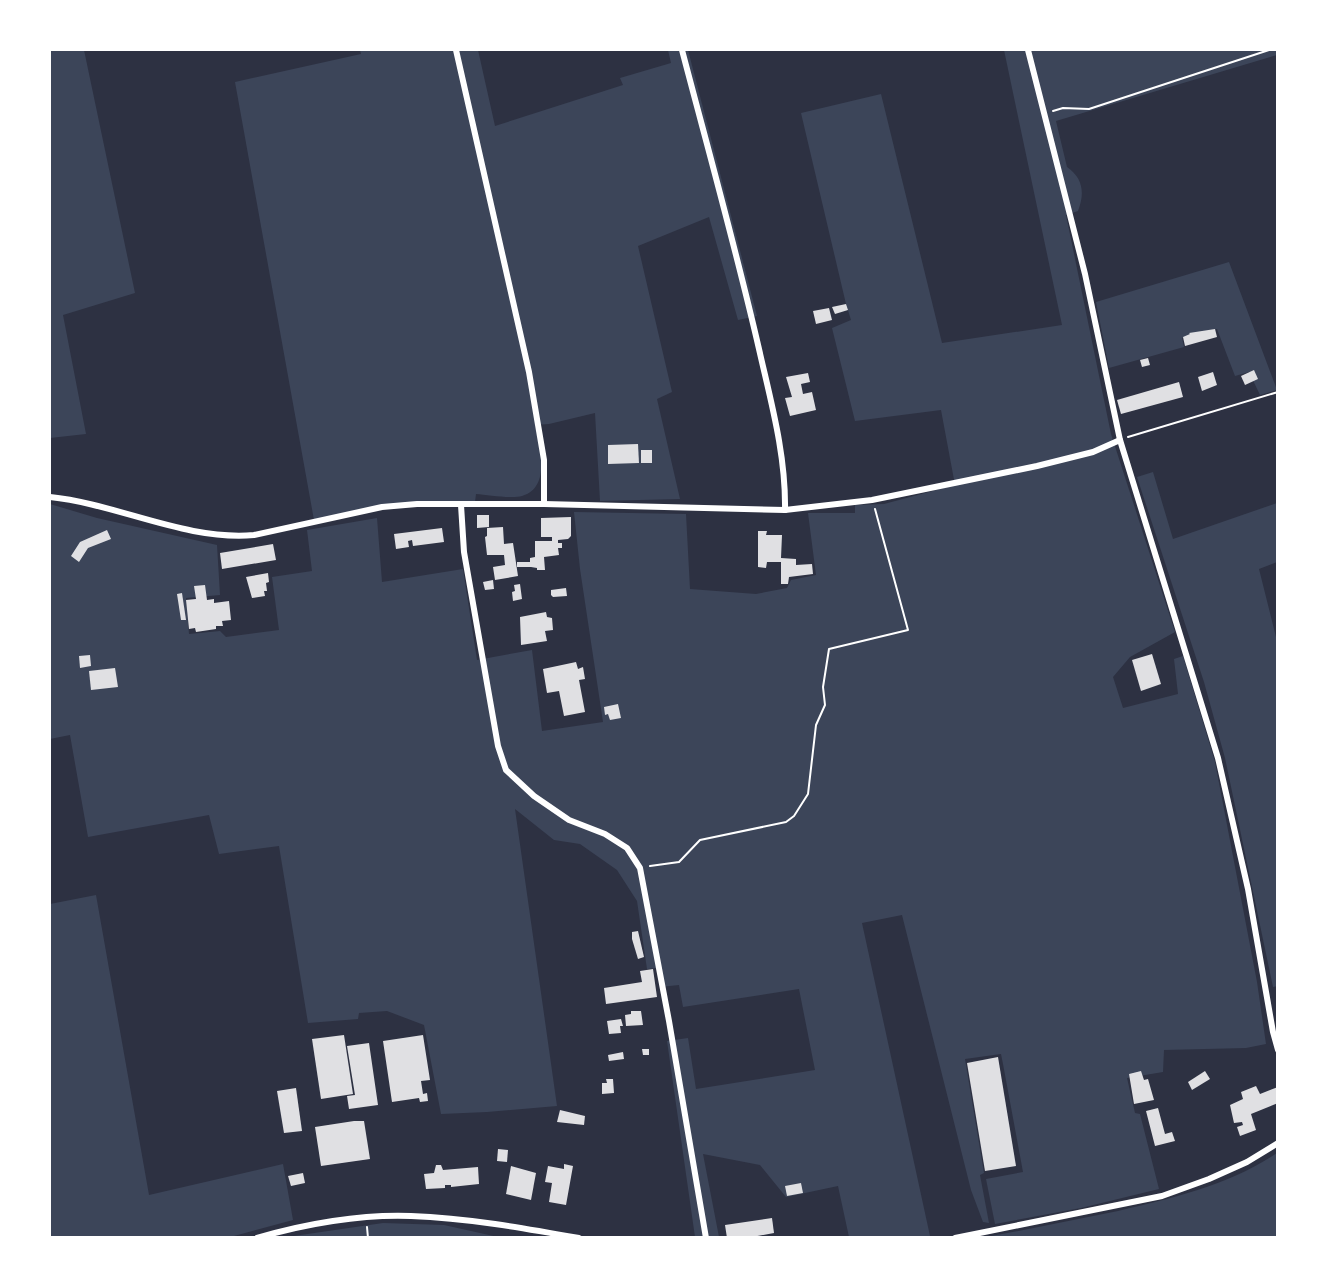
<svg xmlns="http://www.w3.org/2000/svg" width="1327" height="1287" viewBox="0 0 1327 1287" font-family="'Asap Condensed',sans-serif">
<style>
.green{fill:#3c4559}
.building{fill:#e0e0e3}
.lines{fill:none;stroke-linecap:round;stroke-linejoin:round}
.path{stroke:#fff;stroke-width:2}
.minor{stroke:#fff;stroke-width:6}
</style>
<rect width="100%" height="100%" fill="#2d3142"/>
<g class="green">
<polygon points="50,50 84,50 135,293 63,315 86,434 50,438"/>
<path d="M 360,50 L 478,50 L 495,126 L 623,85 L 620,78 L 671,63 L 668,50 L 688,50 L 757,316 L 738,320 L 709,217 L 638,246 L 672,392 L 657,399 L 680,499 L 600,501 L 595,413 L 549,424 L 535,425 C 539,446 552,487 522,496 C 512,499 488,495 476,494 L 475,502 L 415,502 L 314,520 L 235,82 L 361,54 Z"/>
<path d="M 1004,50 L 1277,50 L 1277,55 L 1056,121 L 1067,167 C 1083,178 1085,193 1078,211 L 1066,215 L 1111,434 L 1175,632 L 1130,657 L 1113,677 L 1123,708 L 1178,694 L 1174,659 L 1183,656 L 1215,762 L 1257,982 L 1266,1044 L 1246,1048 L 1164,1050 L 1163,1072 L 1127,1078 L 1135,1113 L 1140,1114 L 1159,1189 L 1081,1208 L 995,1224 L 986,1179 L 1023,1172 L 1003,1064 L 1001,1054 L 965,1059 L 984,1173 L 980,1175 L 989,1223 L 983,1222 L 971,1190 L 902,915 L 862,923 L 930,1236 L 919,1238 L 849,1237 L 838,1186 L 786,1197 L 760,1165 L 703,1154 L 719,1237 L 695,1237 L 667,1041 L 688,1038 L 696,1089 L 815,1070 L 799,989 L 683,1007 L 679,985 L 660,987 L 657,968 L 647,969 L 637,901 L 617,870 L 580,844 L 554,840 L 515,809 L 557,1106 L 487,1112 L 441,1114 L 424,1025 L 387,1011 L 359,1013 L 358,1019 L 308,1023 L 279,846 L 219,854 L 209,815 L 88,837 L 70,735 L 50,739 L 50,504 L 97,518 L 217,545 L 220,595 L 186,598 L 189,634 L 220,631 L 226,637 L 279,630 L 272,577 L 312,571 L 307,530 L 377,518 L 382,582 L 463,569 L 477,660 L 532,650 L 542,731 L 603,722 L 580,569 L 574,512 L 686,514 L 690,589 L 756,594 L 787,588 L 791,580 L 816,575 L 808,513 L 855,513 L 855,505 L 884,504 L 955,485 L 941,410 L 855,421 L 832,328 L 851,320 L 846,304 L 801,113 L 881,94 L 942,343 L 1062,325 Z"/>
<polygon points="1229,262 1277,390 1260,395 1249,372 1235,376 1217,329 1182,338 1184,347 1109,368 1096,302"/>
<polygon points="1153,472 1173,539 1277,503 1277,562 1259,569 1278,645 1278,986 1273,987 1225,758 1204,682 1137,477"/>
<polygon points="96,895 149,1195 283,1164 293,1220 234,1236 234,1237 50,1237 50,904"/>
<path d="M 1277,1153 L 1277,1237 L 986,1237 C 1030,1229 1074,1220 1118,1211 C 1173,1198 1230,1185 1277,1153 Z"/>
<polygon points="383,1223 444,1225 498,1237 280,1238"/>
</g>
<g class="building">
<polygon points="846,304 848,310 835,314 832,307"/>
<polygon points="829,308 832,320 816,324 813,311"/>
<polygon points="1215,329 1217,337 1185,346 1183,337 1190,334 1189,333"/>
<polygon points="1148,358 1150,365 1142,367 1140,360"/>
<polygon points="1254,370 1258,379 1245,385 1241,376"/>
<polygon points="1213,372 1217,385 1202,391 1198,377"/>
<polygon points="808,373 810,382 801,384 803,394 812,392 816,410 790,416 785,398 792,397 786,377"/>
<polygon points="1179,382 1183,397 1121,414 1117,400"/>
<polygon points="638,444 639,463 608,464 608,445"/>
<rect x="641" y="450" width="11" height="13"/>
<polygon points="477,515 489,515 489,527 477,528"/>
<polygon points="571,517 571,536 568,539 558,540 558,543 562,543 562,548 558,548 559,555 544,557 545,570 537,570 537,568 531,567 517,567 517,562 530,562 530,558 535,557 535,541 552,541 552,537 541,537 541,518"/>
<polygon points="503,527 504,544 513,543 518,576 495,580 493,567 505,565 504,555 487,555 485,537 487,536 487,528"/>
<polygon points="442,528 444,542 413,546 412,540 408,541 409,547 396,549 394,534"/>
<polygon points="107,530 111,539 88,548 79,562 71,556 80,542"/>
<polygon points="758,531 767,531 766,535 782,535 781,558 796,559 796,565 812,564 813,574 789,577 788,584 781,584 781,562 767,562 766,568 758,567"/>
<polygon points="273,544 276,560 222,569 220,553"/>
<polygon points="268,573 269,582 266,583 267,591 264,591 265,596 252,598 246,577"/>
<polygon points="493,580 494,589 485,590 483,582"/>
<polygon points="520,584 522,599 513,601 512,592 515,591 514,585"/>
<polygon points="205,585 207,600 214,599 214,603 229,601 231,620 222,621 223,626 216,626 216,629 196,632 195,628 189,629 186,600 196,599 194,586"/>
<polygon points="566,588 567,596 553,597 551,595 551,590"/>
<polygon points="182,593 186,620 181,620 177,594"/>
<polygon points="546,612 547,617 552,618 553,630 545,631 547,641 521,645 520,617"/>
<polygon points="1152,654 1161,684 1141,691 1132,660"/>
<polygon points="90,655 91,666 80,668 79,656"/>
<polygon points="576,662 578,669 583,667 585,679 579,680 585,712 564,716 559,691 547,693 543,669"/>
<polygon points="115,668 118,687 91,690 89,671"/>
<polygon points="618,704 621,718 610,720 608,714 605,715 604,707"/>
<polygon points="638,931 644,957 638,959 632,939 632,932"/>
<polygon points="653,969 657,997 606,1004 604,988 642,982 640,971"/>
<polygon points="631,1011 641,1011 643,1025 626,1026 625,1015 631,1014"/>
<polygon points="621,1019 623,1026 620,1026 621,1033 609,1034 607,1021"/>
<polygon points="344,1035 353,1094 321,1099 312,1039"/>
<polygon points="423,1035 430,1080 421,1081 423,1094 427,1093 428,1101 420,1102 419,1098 392,1102 383,1041"/>
<polygon points="369,1043 378,1105 349,1109 347,1096 355,1095 347,1046"/>
<polygon points="642,1049 649,1049 649,1055 643,1055"/>
<polygon points="623,1052 624,1059 609,1061 608,1055"/>
<polygon points="998,1057 1016,1166 985,1171 967,1063"/>
<polygon points="1141,1071 1144,1080 1148,1079 1154,1100 1134,1104 1129,1074"/>
<polygon points="1205,1071 1210,1079 1192,1090 1188,1082"/>
<polygon points="606,1079 613,1079 614,1093 602,1094 602,1083 607,1083"/>
<polygon points="1256,1086 1260,1094 1278,1087 1278,1103 1251,1114 1256,1130 1240,1136 1237,1127 1243,1125 1242,1122 1234,1123 1230,1105 1243,1099 1241,1092"/>
<polygon points="296,1088 302,1131 284,1133 277,1091"/>
<polygon points="1158,1108 1165,1134 1172,1132 1175,1141 1155,1146 1146,1111"/>
<polygon points="560,1110 585,1116 584,1125 557,1122"/>
<polygon points="354,1121 364,1121 370,1159 321,1166 315,1127"/>
<polygon points="498,1149 508,1150 507,1162 497,1161"/>
<polygon points="564,1164 573,1166 566,1205 549,1202 552,1183 545,1182 548,1166 564,1169"/>
<polygon points="436,1165 441,1165 443,1170 478,1167 479,1184 451,1187 451,1185 445,1185 445,1188 426,1189 424,1174 434,1173"/>
<polygon points="511,1166 536,1173 531,1200 506,1194"/>
<polygon points="303,1173 305,1183 291,1186 288,1176"/>
<polygon points="801,1183 803,1193 787,1196 785,1186"/>
<polygon points="772,1218 774,1233 747,1238 727,1238 725,1225"/>
</g>
<g class="lines">
<g class="path">
<polyline points="1053,111 1063,108 1089,109 1269,50"/>
<polyline points="1128,437 1278,392"/>
<polyline points="650,866 679,862 700,840 786,822 794,816 808,794 816,725 825,705 823,687 829,649 908,630 875,509"/>
<polyline points="367,1227 368,1238"/>
</g>
<g class="minor">
<polyline points="456,50 529,372 544,460 544,504"/>
<path d="M 682,50 C 708,149 736,249 759,349 C 771,402 786,455 785,510"/>
<polyline points="1028,50 1085,274 1120,440 1218,758 1248,889 1273,1032 1278,1050"/>
<path d="M 50,497 C 118,504 185,541 254,535 L 382,507 L 417,504 L 544,504 L 785,510 L 872,500 L 1037,466 L 1093,452 L 1120,440"/>
<polyline points="461,505 464,552 498,746 506,770 534,796 569,820 605,834 627,848 640,868 669,1021 706,1238"/>
<path d="M 257,1238 C 304,1224 361,1214 411,1216 C 467,1218 523,1228 579,1238"/>
<polyline points="955,1238 1162,1196 1209,1179 1247,1162 1278,1143"/>
</g>
</g>
<rect width="1327" height="1287" fill="none" stroke="#ffffff" stroke-width="102"/>
</svg>
